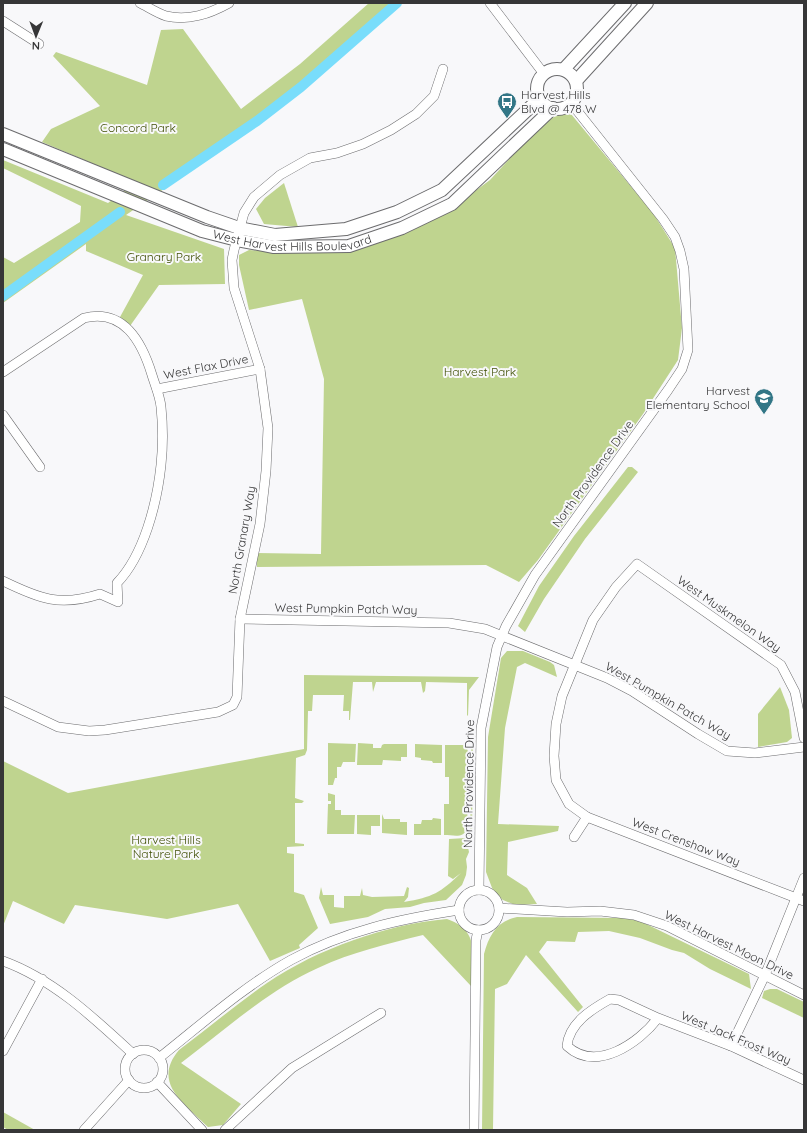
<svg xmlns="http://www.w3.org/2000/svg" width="807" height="1133" viewBox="0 0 807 1133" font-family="Quicksand,sans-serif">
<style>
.green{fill:#bfd48f}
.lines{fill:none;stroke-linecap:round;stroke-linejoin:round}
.canal{stroke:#79ddfb;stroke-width:10}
.minor-casing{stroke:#6c6c6e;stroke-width:10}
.tertiary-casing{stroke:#6c6c6e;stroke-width:14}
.minor{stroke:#fff;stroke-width:9}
.tertiary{stroke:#fff;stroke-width:12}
.labels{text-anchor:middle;stroke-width:4;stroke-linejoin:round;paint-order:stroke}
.poi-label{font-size:12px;fill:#363637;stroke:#f8f8fa;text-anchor:start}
.park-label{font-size:12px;fill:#3f4e03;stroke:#f8f8fa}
.street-label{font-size:12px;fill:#363637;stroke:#f8f8fa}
</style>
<rect width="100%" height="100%" fill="#f8f8fa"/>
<g class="green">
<polygon points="369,3 401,3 305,89 253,128 126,215 224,249 225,284 159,285 130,326 120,317 143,275 86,251 86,244 3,303 3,257 14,263 80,222 81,206 3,168 3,160 108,203 136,182 42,142 51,129 100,106 53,56 56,52 147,85 161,30 183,29 241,109 300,64"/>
<polygon points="571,114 653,213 675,248 682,328 678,360 643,414 538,560 519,582 486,565 257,567 257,553 321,554 324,379 302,299 249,310 239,265 239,255 249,250 299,253 357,248 411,231 452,208 490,180 539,127 557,115"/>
<polygon points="284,183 298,227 264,224 256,209 265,198"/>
<polygon points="628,467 632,467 638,472 585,539 544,599 525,632 518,626 539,586 574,536"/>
<polygon points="507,651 523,651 550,662 554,665 557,677 525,663 517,667 505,728 498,824 559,826 558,831 508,842 507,875 527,888 537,904 515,905 503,900 494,893 486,872 488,737 501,658"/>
<polygon points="304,675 479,677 469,690 468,716 467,715 467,683 426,682 425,691 423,693 421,682 376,682 373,692 372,682 353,682 350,720 349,720 349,711 343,711 344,695 313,695 312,711 308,711 307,750 305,755 296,758 295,798 304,801 302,803 295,803 295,843 304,844 304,846 287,847 287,853 294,854 294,892 304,895 318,928 299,945 300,948 270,961 238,904 167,919 75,905 64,924 13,901 3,926 3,761 68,793 304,749"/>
<polygon points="780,687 789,710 792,738 787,742 758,747 758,714"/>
<polygon points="328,743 356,744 355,762 343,762 341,767 337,767 337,778 335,778 333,785 328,785"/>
<polygon points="358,743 373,744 373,748 381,748 382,745 384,744 407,744 407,757 401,757 401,761 383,760 382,765 357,765"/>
<polygon points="415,744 442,745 442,763 433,763 432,761 421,760 421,758 415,757"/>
<path d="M 445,745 L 466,745 L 469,755 L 467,828 C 464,839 454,835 444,835 L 444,804 L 449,804 L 449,777 L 445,777 Z"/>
<polygon points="470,745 473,745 472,836 468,836 471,825 469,795 472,779 472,754"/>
<polygon points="328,793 335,795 335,810 341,810 341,815 355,815 354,834 327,834 328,804 331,804 331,801 328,801"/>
<polygon points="382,814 384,819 400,819 400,822 407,822 407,835 382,833"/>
<polygon points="357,815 380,815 380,826 371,826 371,835 357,834"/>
<polygon points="433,818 441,819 441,835 414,835 414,824 421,824 422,820 432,820"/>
<path d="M 466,838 L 469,852 L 466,859 L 467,867 L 466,875 L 462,885 L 446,900 L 424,903 L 410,907 L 385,909 L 368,917 L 330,924 L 319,898 L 321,887 L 323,895 L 334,895 L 334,907 L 344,908 L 344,896 L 360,896 L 362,888 L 363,895 L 372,897 L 404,896 L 407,887 L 409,888 L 408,897 L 404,902 C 433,897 440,893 461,873 L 453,879 L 448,876 L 449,839 Z"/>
<path d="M 517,917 L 623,918 L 640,921 L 749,974 L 751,989 L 710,969 L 684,953 L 672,950 L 640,938 L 609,931 L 578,932 L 575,942 L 547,941 L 539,952 L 583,1007 L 578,1012 L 526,955 L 507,984 L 495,989 L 493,1130 L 482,1130 L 484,954 C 489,935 497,921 517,917 Z"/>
<path d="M 447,919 C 481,931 473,957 471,986 L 423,935 C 387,944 352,952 318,968 C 267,991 226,1029 181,1063 L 241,1104 L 223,1125 L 208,1127 C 185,1104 151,1083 179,1050 C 208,1028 237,1004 267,983 C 317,949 387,924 447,919 Z"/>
<polygon points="770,989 777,989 804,1002 804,1018 762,998 764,991"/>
<polygon points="3,1112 35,1130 8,1130 3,1127"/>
</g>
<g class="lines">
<g class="canal">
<polyline points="163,185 257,121 301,87 397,3"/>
<polyline points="3,296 120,212"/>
</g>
<defs>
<g id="minor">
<path d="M 140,3 C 148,7 157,13 166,16 C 189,21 209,14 229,3"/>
<polyline points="490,3 544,74"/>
<polyline points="3,21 39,44"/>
<path d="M 3,372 L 84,318 C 124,308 142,342 152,375 C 155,385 160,396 161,407 C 163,426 163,446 161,465 C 157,503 144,555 117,583 L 118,602 L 100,594 C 60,607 40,599 3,581"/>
<polyline points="157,389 260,369"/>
<polyline points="3,415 40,467"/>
<polyline points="240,619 449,623 485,629 607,678 632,691 698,734 727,751 755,753 804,747"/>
<polyline points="3,701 58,727 89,731 105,730 218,712 233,705 237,697 240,619 260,524 266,471 268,428 260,369 234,288 232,260 234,250 244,213 254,197 280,175 310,158 337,153 363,144 391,130 416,114 434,96 443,69"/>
<polyline points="804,738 795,692 781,665 637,564 616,587 593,620 562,696 556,724 554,756 556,780 569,804 587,817 804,901"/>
<polyline points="574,837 587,817"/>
<polyline points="479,890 481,728 497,647 506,626 535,575 668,390 682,369 688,350 684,269 680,251 675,237 663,219 571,103"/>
<circle cx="479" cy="910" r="20"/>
<polyline points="499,908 567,912 600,911 634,915 667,926 804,995"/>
<path d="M 3,961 C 53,979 94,1018 133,1054"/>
<path d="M 658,1018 C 639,1043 596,1073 567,1046 C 569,1023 592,1009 610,999 L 619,1000 L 658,1018 L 731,1046 L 804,1080"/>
<polyline points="731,1046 765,975 804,878"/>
<circle cx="144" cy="1069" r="19"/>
<polyline points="3,1051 42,979"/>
<path d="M 159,1058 C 202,1024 243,987 291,960 C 344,931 400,919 459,910"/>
<polyline points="157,1082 202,1130"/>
<polyline points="84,1130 129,1080"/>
<polyline points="225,1130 292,1068 381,1013"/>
<polyline points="474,1130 476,940 478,930"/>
</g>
<g id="tertiary">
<circle cx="557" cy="89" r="20"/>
<polyline points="564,69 625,3"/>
<polyline points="576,81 647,3"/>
<polyline points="3,134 207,217 239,228 275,235 346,229 397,212 442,190 540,98"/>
<path id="s1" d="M 3,149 L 202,231 L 237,240 L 274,247 L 349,246 L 402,228 L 452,204 L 553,108"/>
</g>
</defs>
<use href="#minor" class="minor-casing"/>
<use href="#tertiary" class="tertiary-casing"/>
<use href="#minor" class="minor"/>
<use href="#tertiary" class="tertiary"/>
</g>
<defs>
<symbol id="bus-pin" viewBox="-11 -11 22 30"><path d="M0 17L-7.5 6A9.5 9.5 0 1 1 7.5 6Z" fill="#327686" stroke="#f8f8fa"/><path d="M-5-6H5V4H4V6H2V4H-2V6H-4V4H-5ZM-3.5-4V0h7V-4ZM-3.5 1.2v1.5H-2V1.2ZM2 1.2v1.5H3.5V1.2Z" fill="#fff"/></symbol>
<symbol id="school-pin" viewBox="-11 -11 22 30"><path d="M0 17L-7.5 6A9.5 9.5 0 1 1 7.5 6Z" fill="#327686" stroke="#f8f8fa"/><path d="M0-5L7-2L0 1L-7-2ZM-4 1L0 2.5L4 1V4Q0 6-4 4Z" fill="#fff"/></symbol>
</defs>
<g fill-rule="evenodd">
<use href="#bus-pin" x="496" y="91" width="22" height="30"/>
<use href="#school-pin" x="753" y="387" width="22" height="30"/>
</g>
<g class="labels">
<g class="poi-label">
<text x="521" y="99">Harvest Hills<tspan x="521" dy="14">Blvd @ 478 W</tspan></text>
<text x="750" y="395" text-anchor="end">Harvest<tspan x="750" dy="14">Elementary School</tspan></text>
</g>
<g class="park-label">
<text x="138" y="132">Concord Park</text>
<text x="164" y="261">Granary Park</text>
<text x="480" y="376">Harvest Park</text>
<text x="166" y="844">Harvest Hills<tspan x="166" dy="14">Nature Park</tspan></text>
</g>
<g class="street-label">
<text dy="4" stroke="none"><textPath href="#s1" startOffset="307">West Harvest Hills Boulevard</textPath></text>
<text transform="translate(206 367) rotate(-11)" y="4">West Flax Drive</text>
<text transform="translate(593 474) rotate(-54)" y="4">North Providence Drive</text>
<text transform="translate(242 540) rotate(-80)" y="4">North Granary Way</text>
<text transform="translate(346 609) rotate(1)" y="4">West Pumpkin Patch Way</text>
<text transform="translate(729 614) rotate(35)" y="4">West Muskmelon Way</text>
<text transform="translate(668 701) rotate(30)" y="4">West Pumpkin Patch Way</text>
<text transform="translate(469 784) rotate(-89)" y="4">North Providence Drive</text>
<text transform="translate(686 842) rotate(21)" y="4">West Crenshaw Way</text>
<text transform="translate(729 945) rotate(26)" y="4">West Harvest Moon Drive</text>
<text transform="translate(736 1038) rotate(23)" y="4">West Jack Frost Way</text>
</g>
</g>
<rect width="807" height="1133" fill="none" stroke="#363637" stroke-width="8"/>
<g transform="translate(36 36) rotate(181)" stroke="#f8f8fa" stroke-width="3" paint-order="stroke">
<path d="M0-3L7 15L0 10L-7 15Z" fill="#363637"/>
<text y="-6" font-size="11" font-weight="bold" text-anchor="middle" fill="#363637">N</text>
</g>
</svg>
